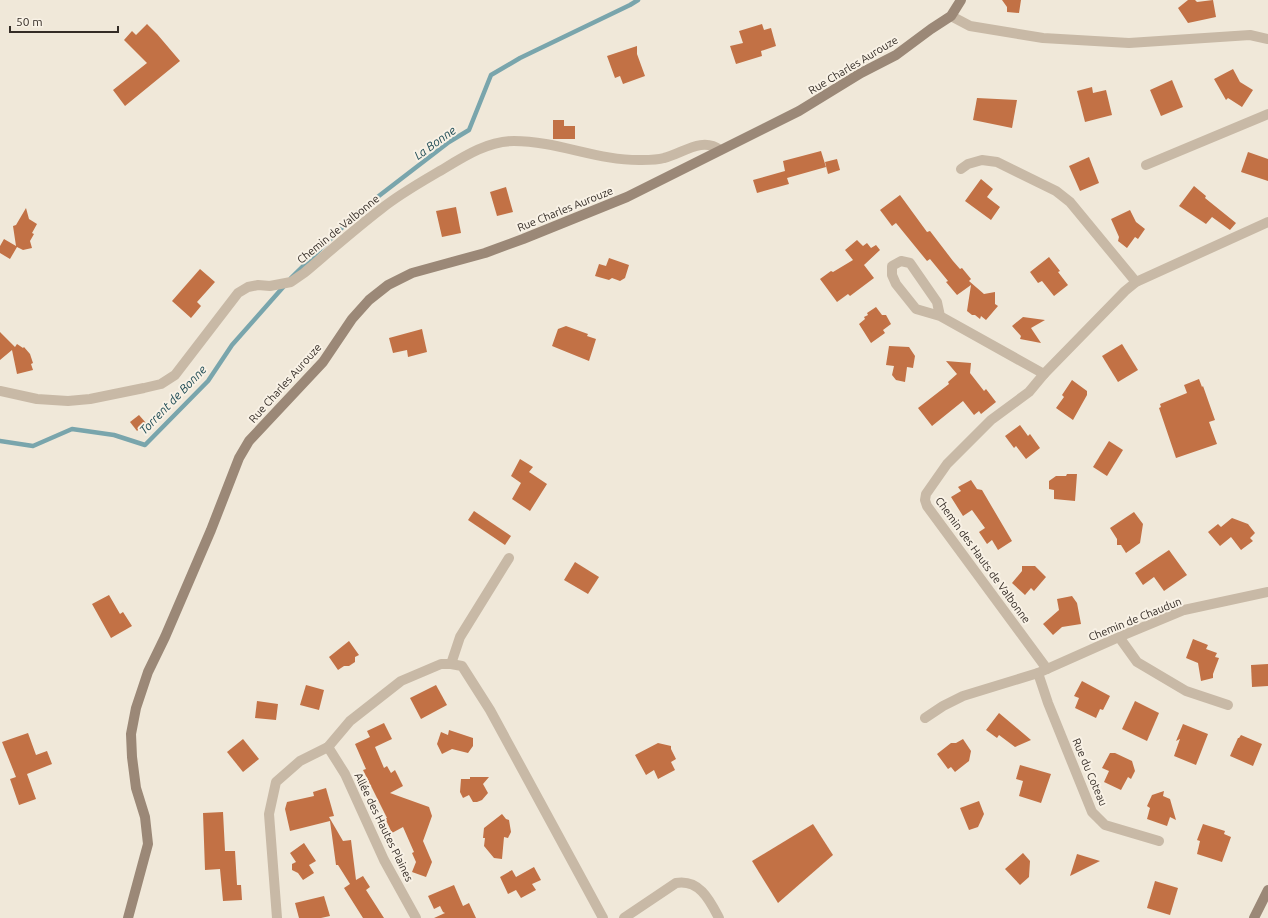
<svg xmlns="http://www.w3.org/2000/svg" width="1268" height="918" viewBox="0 0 1268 918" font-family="Ubuntu,sans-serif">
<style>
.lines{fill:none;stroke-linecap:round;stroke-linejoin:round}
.stream{stroke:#79a5ac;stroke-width:4.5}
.building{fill:#c27145}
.street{stroke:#c8b9a6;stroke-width:10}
.secondary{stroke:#9b8877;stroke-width:10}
.labels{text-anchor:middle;stroke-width:4;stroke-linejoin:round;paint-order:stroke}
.street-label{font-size:11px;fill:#342c26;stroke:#f8f1e5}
.water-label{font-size:12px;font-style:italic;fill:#1e4b54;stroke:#f8f1e5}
</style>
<rect width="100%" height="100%" fill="#f0e8d9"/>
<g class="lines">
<g class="stream">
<polyline points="291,278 358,212 449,142 469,130 491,75 520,58 630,5 638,0"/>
<polyline points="0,441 33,446 72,429 114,435 145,445 208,381 232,345 285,285"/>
</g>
</g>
<g class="building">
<polygon points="1002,0 1021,0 1019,13 1007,12 1007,7"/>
<polygon points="1188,0 1195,0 1197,2 1213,0 1216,17 1188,23 1178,8"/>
<polygon points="147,24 157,34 180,61 125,106 113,90 147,63 124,40 132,31 136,35"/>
<polygon points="762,24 764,30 771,28 776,46 761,51 762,56 736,64 730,46 743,43 739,31"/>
<polygon points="637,46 637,54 645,76 623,84 620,76 615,78 607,56"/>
<polygon points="1233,69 1240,82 1253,90 1242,107 1228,98 1226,100 1214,79"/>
<polygon points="1172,80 1183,107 1161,116 1150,90"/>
<polygon points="1092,87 1093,93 1106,90 1112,115 1085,122 1077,91"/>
<polygon points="977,98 1017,100 1012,128 973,120"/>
<polygon points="553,120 564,120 564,126 575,126 575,139 553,139"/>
<polygon points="821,151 826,167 787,178 789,184 757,193 753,180 785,171 783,161"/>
<polygon points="1248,152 1268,159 1268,181 1241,172"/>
<polygon points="1089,157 1099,183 1080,191 1069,166"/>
<polygon points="837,159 840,170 828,174 825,162"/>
<polygon points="981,179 993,189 987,197 1000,207 991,220 965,201"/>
<polygon points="1194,186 1206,196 1205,198 1236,223 1230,230 1212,217 1206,224 1179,206"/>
<polygon points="506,187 513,212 497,216 490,192"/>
<polygon points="900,195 927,232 930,231 953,261 960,269 962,268 971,279 969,281 984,294 995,292 995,304 998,306 986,320 981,316 980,319 975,315 972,315 967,311 971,285 957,295 946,282 948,281 930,259 927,261 896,223 892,226 880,210"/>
<polygon points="456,207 461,233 442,237 436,211"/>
<polygon points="26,208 29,219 37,224 32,233 34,234 30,241 32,248 23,250 17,247 10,259 0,253 0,246 4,239 16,246 13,226 16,225"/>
<polygon points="1130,210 1136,222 1145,229 1138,239 1135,237 1127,248 1118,241 1119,237 1111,219"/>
<polygon points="857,240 863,246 867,243 871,248 876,245 880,250 864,265 874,278 850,296 848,294 837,302 820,279 831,271 833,272 853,260 845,250"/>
<polygon points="1049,257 1060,271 1058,272 1068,285 1054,296 1042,281 1038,283 1030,272"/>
<polygon points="609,258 629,265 625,278 620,281 612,278 609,280 595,276 599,264 606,266"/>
<polygon points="200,269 215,282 197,302 201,306 191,318 172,301"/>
<polygon points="876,307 882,315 886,315 891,324 883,330 885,333 871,343 859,324 865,319 864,317 868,315 867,313"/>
<polygon points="1023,317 1045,320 1031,328 1041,343 1020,339 1021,336 1012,326"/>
<polygon points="566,326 588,334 587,336 596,339 589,361 552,346 558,329"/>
<polygon points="422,329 427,352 408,357 407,350 393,353 389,338"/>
<polygon points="0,332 15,347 17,344 23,348 24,347 30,354 33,363 31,364 33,370 17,374 12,350 0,360"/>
<polygon points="1122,344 1138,370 1118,382 1102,356"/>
<polygon points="889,346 909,347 915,356 913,368 907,367 905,382 896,380 892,375 894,366 886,365"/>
<polygon points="946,361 971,363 970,373 984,391 986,389 996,402 981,414 979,411 974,415 963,401 932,426 918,408 949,384 948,382 957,374"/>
<polygon points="1199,379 1202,387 1203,386 1215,420 1209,422 1217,444 1176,458 1159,408 1161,407 1160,404 1187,393 1184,385"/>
<polygon points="1072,380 1087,391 1087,395 1073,420 1056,408 1064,397 1062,395"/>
<polygon points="139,415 146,423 137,431 130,422"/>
<polygon points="1020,425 1028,436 1030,434 1040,448 1026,459 1016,446 1014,448 1005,436"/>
<polygon points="1109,441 1123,450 1107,476 1093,467"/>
<polygon points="520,459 533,467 529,472 547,484 530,511 512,499 521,483 511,476"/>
<polygon points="1067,474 1077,474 1075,501 1054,499 1054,490 1049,489 1049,481 1056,476 1066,476"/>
<polygon points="971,480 977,489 982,490 1012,541 998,550 992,540 987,544 979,532 985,528 972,510 963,516 951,497 961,491 958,487"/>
<polygon points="474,511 511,536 505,545 468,520"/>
<polygon points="1134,512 1143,524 1140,543 1126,553 1121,545 1117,545 1117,539 1110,528"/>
<polygon points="1232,518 1248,524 1255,533 1250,538 1253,541 1241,550 1231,537 1220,546 1208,532 1218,524 1221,527"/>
<polygon points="1169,550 1187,575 1164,591 1154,577 1143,585 1135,573"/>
<polygon points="575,562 599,577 588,594 564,580"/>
<polygon points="1022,566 1035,566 1046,577 1034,591 1031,588 1025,595 1012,583 1022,571"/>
<polygon points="109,595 120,614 123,612 132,626 111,638 92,604"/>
<polygon points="1072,596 1077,603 1081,624 1062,627 1053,635 1043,624 1059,610 1057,599"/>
<polygon points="1193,639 1208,645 1206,649 1217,653 1215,657 1219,658 1213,674 1213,678 1201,681 1198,663 1186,658"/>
<polygon points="349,641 359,655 355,657 355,662 349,666 344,666 338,670 329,657"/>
<polygon points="1268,664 1268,686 1252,687 1251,665"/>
<polygon points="1082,681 1110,696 1103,710 1100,709 1096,718 1075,708 1079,698 1074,696"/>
<polygon points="306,685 324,690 319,710 300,705"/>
<polygon points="436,685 447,705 421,719 410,698"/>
<polygon points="257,701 278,704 276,720 255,718"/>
<polygon points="1135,701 1159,713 1147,741 1122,729"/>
<polygon points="999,713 1031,740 1015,747 999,735 997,738 986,730"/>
<polygon points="384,723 392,739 375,747 384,768 387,766 391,773 395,770 403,786 390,793 429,807 432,816 423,841 432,862 426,877 412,872 416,862 412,853 414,852 403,827 392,833 385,818 387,818 363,770 366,769 355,744 370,737 367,731"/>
<polygon points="1183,724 1208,734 1196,765 1174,756 1180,739 1176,741"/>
<polygon points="449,730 473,738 473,746 468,753 452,749 442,754 437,744 441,732 448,735"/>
<polygon points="28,733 36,755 47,751 52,764 27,774 36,799 19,805 10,779 16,777 2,742"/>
<polygon points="1241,735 1262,744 1253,766 1230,756 1238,738 1239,738"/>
<polygon points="243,739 259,759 243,772 227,752"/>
<polygon points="963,739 971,751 969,761 955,772 951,767 948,769 937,754 951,743 956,743"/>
<polygon points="658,743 671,746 671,749 676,759 671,762 675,770 658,779 654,770 646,775 635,755"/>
<polygon points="1110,753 1115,753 1132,761 1135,771 1131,779 1128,777 1121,790 1104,782 1109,771 1102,768"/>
<polygon points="1020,765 1051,774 1041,803 1019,796 1023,781 1016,779"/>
<polygon points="470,777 489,777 483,784 488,793 482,800 477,802 473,802 469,795 463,798 460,792 461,779 470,779"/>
<polygon points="326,788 334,816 329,817 343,841 351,840 356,880 363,876 370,887 366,890 384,918 363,918 344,888 350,884 338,865 336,865 330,821 290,831 285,809 287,802 314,796 313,792"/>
<polygon points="1164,791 1163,796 1170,799 1176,820 1170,817 1167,826 1147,819 1150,808 1147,806 1152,795"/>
<polygon points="979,801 984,814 978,827 969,830 960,808"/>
<polygon points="223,812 225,851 235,851 237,885 241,885 242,900 223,901 220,869 205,870 203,813"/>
<polygon points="502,814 506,819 509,820 511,832 508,838 504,837 502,859 494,858 484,846 485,838 483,838 484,828"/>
<polygon points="813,824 833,855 778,903 752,861"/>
<polygon points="1203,824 1225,831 1224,834 1231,837 1222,862 1197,854 1200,841 1197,840"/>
<polygon points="304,843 316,861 309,865 314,873 303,880 298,873 292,870 292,864 296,862 290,853"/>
<polygon points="1023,853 1030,861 1029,877 1020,885 1005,869"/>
<polygon points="1077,854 1100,861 1070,876"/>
<polygon points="534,867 541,880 532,884 536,890 521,898 516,890 508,894 500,877 512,870 516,877"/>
<polygon points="1155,881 1178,888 1170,915 1147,908"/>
<polygon points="454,885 463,906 469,903 476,918 434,918 445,913 443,912 440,906 434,909 428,896"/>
<polygon points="324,896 330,916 321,918 299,918 295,903"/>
</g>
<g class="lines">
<g class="street">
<polyline points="951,16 970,26 1043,38 1129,43 1250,35 1268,39"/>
<polyline points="1146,165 1268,114"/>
<polyline points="961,169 968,164 982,160 997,162 1056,191 1070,202 1136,282"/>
<polyline points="940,316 916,309 896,284 892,275 892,266 901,261 910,263 937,302 940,316 1044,374"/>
<path d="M 0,391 L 37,399 L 68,401 L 90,399 L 144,388 L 161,384 L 175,375 L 238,293 L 248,287 L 258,285 L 270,286 L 291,282 L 304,273 C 330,251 355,229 381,209 C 401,193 423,181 445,168 C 466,155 489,141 514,141 C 558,141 598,161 642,160 C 649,160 657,160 664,158 C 682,154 702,136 720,150"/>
<polyline points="1119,637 1137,662 1186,691 1228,705"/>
<polyline points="451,664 460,637 509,558"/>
<polyline points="1047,669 927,506 925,500 926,494 947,464 991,420 1029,392 1044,374 1125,291 1136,282 1268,222"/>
<polyline points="1038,673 1048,703 1092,812 1105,825 1159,841"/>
<polyline points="925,718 943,706 963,696 1038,673 1119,637 1184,610 1268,592"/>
<polyline points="328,747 345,774 384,860 416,918"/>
<polyline points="277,918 269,814 276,782 300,761 328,747 350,721 401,681 441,664 451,664 462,666 490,710 603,918"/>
<path d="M 624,918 L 676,883 C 700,879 710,901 719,918"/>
</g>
<g class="secondary">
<polyline points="128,918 148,844 145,817 136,788 132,757 131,734 136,708 148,672 165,637 211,530 239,458 249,441 323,362 352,319 369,300 388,285 412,273 485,253 523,239 627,197 799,111 861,73 896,55 931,29 951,16 961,0"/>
<polyline points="1254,918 1268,890"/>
</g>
</g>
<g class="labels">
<g class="street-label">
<text transform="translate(853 65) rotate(-31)" y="4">Rue Charles Aurouze</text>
<text transform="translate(565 209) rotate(-22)" y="4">Rue Charles Aurouze</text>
<text transform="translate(338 229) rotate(-39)" y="4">Chemin de Valbonne</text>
<text transform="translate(285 383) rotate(-48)" y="4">Rue Charles Aurouze</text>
<text transform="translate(983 560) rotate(54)" y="4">Chemin des Hauts de Valbonne</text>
<text transform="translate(1135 619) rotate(-22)" y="4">Chemin de Chaudun</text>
<text transform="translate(1090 772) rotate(67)" y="4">Rue du Coteau</text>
<text transform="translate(384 827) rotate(64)" y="4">Allée des Hautes Plaines</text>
</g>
<g class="water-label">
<text transform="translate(435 143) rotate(-36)" y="4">La Bonne</text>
<text transform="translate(173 400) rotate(-46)" y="4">Torrent de Bonne</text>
</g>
</g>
<path d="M10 26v6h108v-6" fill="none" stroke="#342c26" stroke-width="2"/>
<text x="16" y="26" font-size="12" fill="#342c26" stroke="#f8f1e5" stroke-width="3" paint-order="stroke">50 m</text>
</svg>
